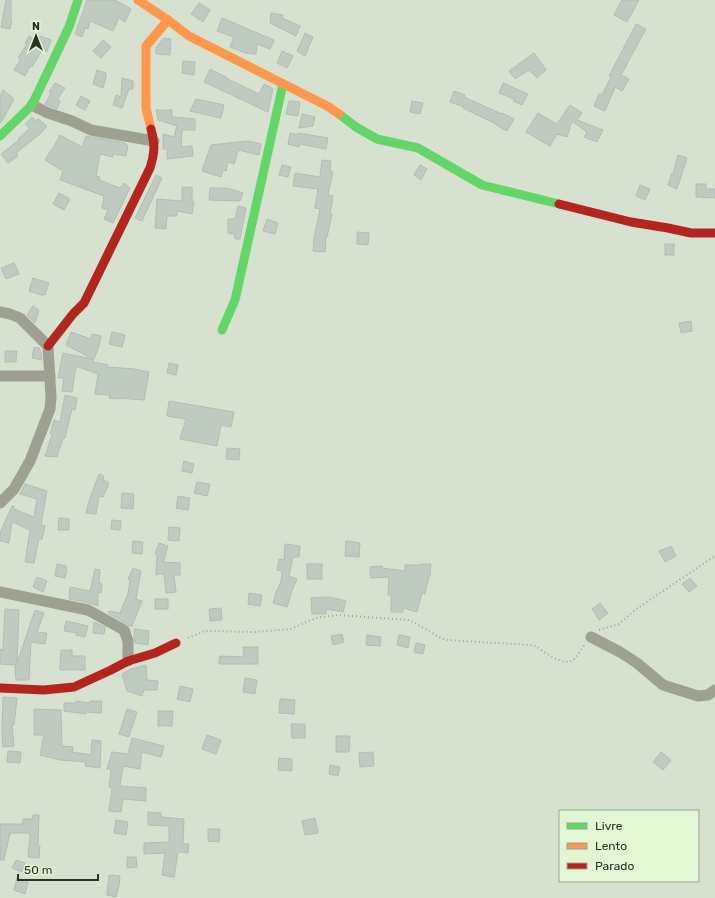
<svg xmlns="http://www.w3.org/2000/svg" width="715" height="898" viewBox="0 0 715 898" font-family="Rubik,sans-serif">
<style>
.building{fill:#bfcbc0;stroke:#b2beb3}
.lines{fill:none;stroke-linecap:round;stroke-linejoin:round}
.path{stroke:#a0a496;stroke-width:2;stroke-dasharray:1 3;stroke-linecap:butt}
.street{stroke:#9ea091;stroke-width:11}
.fast{stroke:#63d668;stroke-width:9}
.slow{stroke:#ff974d;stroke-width:9}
.jam{stroke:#b3261e;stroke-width:9}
</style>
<rect width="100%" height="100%" fill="#d7e1d0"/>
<g class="building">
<polygon points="6,0 11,0 11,19 12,20 10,29 1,27"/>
<polygon points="87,0 115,0 131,9 125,22 119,18 113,31 90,21 88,29 85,28 82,37 75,34"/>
<polygon points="622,0 639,0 627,22 614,15"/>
<polygon points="199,3 210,10 203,22 191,14"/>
<polygon points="271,13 283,15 282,18 300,26 296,36 270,23"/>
<polygon points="222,18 274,40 270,49 257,44 256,54 245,53 230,47 234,37 217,31"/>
<polygon points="636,24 646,29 621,75 629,79 622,91 615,87 605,111 594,106 599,94 602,95 611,77 609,76"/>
<polygon points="305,33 313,37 305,56 297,51"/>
<polygon points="29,36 38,42 40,36 51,40 47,52 42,50 32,67 30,66 25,76 14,70 20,60 18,58 27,44 25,43"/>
<polygon points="164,38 171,39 170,55 156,54 156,48"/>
<polygon points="103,40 111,47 101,58 93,51"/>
<polygon points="282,51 293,56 287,68 277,63"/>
<polygon points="534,53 546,70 537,78 529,70 515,79 509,71"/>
<polygon points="183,61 195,62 194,75 182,73"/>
<polygon points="210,69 226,77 226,78 259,94 264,84 273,89 268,112 204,82"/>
<polygon points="97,70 106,73 106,77 103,88 93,84"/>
<polygon points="122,78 133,81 133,89 129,89 122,108 113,105 116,95 121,97"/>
<polygon points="55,83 65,88 57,100 60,101 57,109 45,104 51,93 49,92"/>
<polygon points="503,83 528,94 522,105 513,101 514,99 499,93"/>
<polygon points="3,90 14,99 2,121 0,123 0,96"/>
<polygon points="454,91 465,95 464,97 484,106 502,114 502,113 514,119 507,131 496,125 496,124 463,108 464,107 450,102"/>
<polygon points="81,96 90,101 85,110 76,105"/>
<polygon points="196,99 224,105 221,118 190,111"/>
<polygon points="289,101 300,102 298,116 286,114"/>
<polygon points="412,101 423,103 420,114 410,112"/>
<polygon points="570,105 582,113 577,120 603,130 597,142 584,137 587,132 572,121 567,137 557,134 550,146 526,132 538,113 557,124"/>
<polygon points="156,110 172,110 172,117 195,119 195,130 182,130 181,147 192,146 193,156 167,159 167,149 163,149 163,134 174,137 177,126 158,120"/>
<polygon points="302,114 315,117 313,126 299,128"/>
<polygon points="32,117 36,121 38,119 47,126 41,133 16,153 18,156 8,163 1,154 19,140 18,139 30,128 25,124"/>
<polygon points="290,133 298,135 298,133 328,138 326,149 300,144 299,147 288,144"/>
<polygon points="60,135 82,147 86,136 126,143 125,145 128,145 126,156 113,154 113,157 100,154 96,176 100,177 99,180 120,188 124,183 130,188 113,223 104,219 108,210 102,208 104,196 60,180 63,171 45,160 51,150 52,150"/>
<polygon points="248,141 261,144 259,155 238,150 234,164 228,162 226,171 223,170 221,177 202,171 211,145"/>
<polygon points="678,155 687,158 677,189 668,185 672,173 673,174"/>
<polygon points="322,160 331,161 330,171 333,172 328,195 333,196 330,214 332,214 327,237 326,237 325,252 313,251 314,238 320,209 315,208 318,189 293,186 295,173 320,177"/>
<polygon points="282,165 291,167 288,177 279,175"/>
<polygon points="420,165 427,169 421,180 414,175"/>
<polygon points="156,175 162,178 142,221 135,218"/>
<polygon points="696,184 706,184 706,189 715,189 715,198 696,197"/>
<polygon points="640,185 650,189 645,200 636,196"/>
<polygon points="182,187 192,187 192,201 194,202 192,214 177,211 177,216 167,216 166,229 155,228 157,199 181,201 181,200 182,200"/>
<polygon points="210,188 227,188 243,193 240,201 209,200"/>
<polygon points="59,193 70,199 64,210 53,204"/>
<polygon points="238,206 246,208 240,239 235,239 234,234 228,233 228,219 235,219"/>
<polygon points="267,219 278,223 275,234 263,231"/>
<polygon points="357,232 369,233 368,245 357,244"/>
<rect x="665" y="244" width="9" height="11"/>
<polygon points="14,263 19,274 6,279 1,268"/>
<polygon points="33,278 49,283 45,295 41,295 29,291"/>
<polygon points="33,306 39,310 35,323 27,315"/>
<polygon points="691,321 692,331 681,333 679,323"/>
<polygon points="71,332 91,339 92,334 101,336 99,346 93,362 108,365 107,367 135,369 149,372 144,400 118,398 118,399 109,398 110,395 95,394 98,374 76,366 72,392 62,391 64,378 58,378 63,353 93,359 66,345"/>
<polygon points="112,332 125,335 122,347 109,344"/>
<polygon points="34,347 39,348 41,352 42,360 32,358"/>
<polygon points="5,351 17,351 16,362 5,362"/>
<polygon points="169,363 178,365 176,375 167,373"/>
<polygon points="65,395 77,398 75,410 72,409 65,438 63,438 57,457 45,456 52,435 50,434 54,420 60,422"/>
<polygon points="169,401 234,412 231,427 221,425 217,446 180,439 186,419 167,416"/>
<polygon points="227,448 240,449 239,460 226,459"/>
<polygon points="184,461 194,464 192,473 182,471"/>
<polygon points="99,474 104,476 103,480 108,482 108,486 103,497 99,496 96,514 86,513 89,501"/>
<polygon points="197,482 210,484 207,496 194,493"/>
<polygon points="25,484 47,491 41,525 45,526 42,539 39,539 34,563 25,562 30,530 12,522 9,543 0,541 0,533 12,506 14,506 14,509 34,517 37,499 20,494"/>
<polygon points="122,493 134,494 133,509 121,508"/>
<polygon points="178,496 190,498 188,510 176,508"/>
<polygon points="59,518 69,519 69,530 58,530"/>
<polygon points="112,520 121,521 120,530 111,529"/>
<polygon points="169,527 180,528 179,541 168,540"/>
<polygon points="133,541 143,542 142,554 132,553"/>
<polygon points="346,541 360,543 359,557 345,556"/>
<polygon points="159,543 168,546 163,562 180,563 180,575 174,575 176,592 166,593 164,574 159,574 158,575 156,575 157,555 155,554"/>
<polygon points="285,544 300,546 299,557 293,557 289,576 297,579 292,591 287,607 273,603 276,591 277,591 281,581 282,571 277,570 279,559 284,560"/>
<polygon points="671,546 676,556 665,562 659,551"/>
<polygon points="57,564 66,566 66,569 67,570 65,578 55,576"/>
<rect x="307" y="564" width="15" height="15"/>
<polygon points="420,564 431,564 430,576 429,576 425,594 422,593 417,612 403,608 403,612 391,612 391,595 388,595 389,577 371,578 370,567 382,566 382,568 405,571 405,565 420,565"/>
<polygon points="133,568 141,571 136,599 142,601 132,626 129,626 127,624 108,613 109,611 120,613 128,594 130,580 128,579"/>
<polygon points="95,569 100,570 99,583 102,584 101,593 98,592 98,606 85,602 69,599 70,587 90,591"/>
<polygon points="37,577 47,581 43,592 33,587"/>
<polygon points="690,578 697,586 689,592 682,584"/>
<polygon points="249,593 262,595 260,606 248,604"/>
<polygon points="329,597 346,601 343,612 326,609 326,614 312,614 311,598"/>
<rect x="155" y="599" width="13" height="10"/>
<polygon points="600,603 608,613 599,620 592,609"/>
<polygon points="221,608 222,620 210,621 209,609"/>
<polygon points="5,609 19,610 17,663 35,610 44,613 37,632 47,633 45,644 31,642 29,680 16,680 15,667 16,665 0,664 0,649 3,650"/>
<polygon points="66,621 88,626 85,637 76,635 77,633 64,631"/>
<polygon points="94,622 105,627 104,634 93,633"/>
<polygon points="135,629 149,631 148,645 135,643 134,637"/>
<polygon points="342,634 344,642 333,645 331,636"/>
<polygon points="367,635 381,637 380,646 366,645"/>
<polygon points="399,635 410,637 408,648 397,645"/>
<polygon points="416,643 425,645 423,654 414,652"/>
<polygon points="243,647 258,647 258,664 219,664 220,656 244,657"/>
<polygon points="61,650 72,650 72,656 85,656 85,670 60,670"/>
<polygon points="146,665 147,680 158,681 157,690 144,690 142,696 127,691 122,674 131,669"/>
<polygon points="245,678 257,680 255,694 243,692"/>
<polygon points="180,686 193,689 190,702 177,699"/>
<polygon points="3,697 17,698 14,725 12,725 14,746 3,747 2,733"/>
<polygon points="280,699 295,700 294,714 279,713"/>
<polygon points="76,701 90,703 90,701 102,701 101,713 86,712 86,714 64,711 64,703 76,703"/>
<polygon points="34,709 61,710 62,746 73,747 72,752 91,755 92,740 101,741 100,768 85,766 86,762 60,760 40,755 44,735 34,735"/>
<polygon points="127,709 137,712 129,737 119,734"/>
<polygon points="158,711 173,711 172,726 158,726"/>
<polygon points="291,724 305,724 305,738 292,738"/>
<polygon points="207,735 221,740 216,754 202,749"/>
<polygon points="336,736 350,736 349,752 336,752"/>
<polygon points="132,738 164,746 161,757 142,752 140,769 123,766 120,786 146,788 146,801 123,799 121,812 109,811 112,787 109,787 111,770 107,769 112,752 128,754"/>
<polygon points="8,751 21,752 20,763 7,762"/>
<polygon points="373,752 374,766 360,767 359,753"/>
<polygon points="661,752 671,760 663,770 653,762"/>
<polygon points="279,758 292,759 292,771 278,770"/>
<polygon points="330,765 340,767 338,776 329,774"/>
<polygon points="148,812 161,813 161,817 184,819 183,844 189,844 188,853 178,852 174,877 162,875 165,853 144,854 144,843 169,842 169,826 148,825"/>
<polygon points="33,815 39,815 38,846 40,846 39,858 28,857 30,833 10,833 4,860 0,860 0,824 23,824 23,819 32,819"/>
<polygon points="315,818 318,833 305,835 302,821"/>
<polygon points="116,820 128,822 126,835 114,833"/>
<polygon points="208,829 220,829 219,842 208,841"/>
<polygon points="127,857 136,857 137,867 127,868"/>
<polygon points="16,860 25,863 22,872 12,868"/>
<polygon points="109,875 120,876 119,886 116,897 107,895"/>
<polygon points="17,878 28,882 25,894 14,890"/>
</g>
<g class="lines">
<g class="path">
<polyline points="599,630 619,624 635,610 715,556"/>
<path d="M 188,638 L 205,631 L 255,632 L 290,629 L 316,618 L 338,615 L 409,620 L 415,623 L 441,638 L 446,640 L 531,645 L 535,646 C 545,652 563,667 573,660 C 577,657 582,648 585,644"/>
</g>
<g class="street">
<polyline points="32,105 48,113 72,121 91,130 154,141"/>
<polyline points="0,312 10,314 20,318 48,346 51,398 50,409 30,461 14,489 0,503"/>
<polyline points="0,376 50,376"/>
<polyline points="0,592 88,610 124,630 128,641 128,661"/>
<polyline points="591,637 620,652 637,663 663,685 698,696 708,695 715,690"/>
</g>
<g class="fast">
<polyline points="339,114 356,127 377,139 418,148 482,185 559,204"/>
<polyline points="0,136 32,105 69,27 78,0"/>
<polyline points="222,330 235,300 283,84"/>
</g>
<g class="slow">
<polyline points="138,0 168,20 189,36 329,107 339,114"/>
<polyline points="151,129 146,108 146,46 168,20"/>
</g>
<g class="jam">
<polyline points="559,204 631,222 668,228 691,233 715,233"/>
<path d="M 48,346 L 73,314 L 84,303 L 150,168 C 155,152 155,145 151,129"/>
<polyline points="0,688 44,690 74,687 111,670 128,661 155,653 176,643"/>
</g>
</g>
<rect x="559" y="810" width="140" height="72" fill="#e3f6d4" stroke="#99a88e"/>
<rect x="567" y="823" width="20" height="6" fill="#63d668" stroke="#99a88e"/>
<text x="595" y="830" font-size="12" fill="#2b3225">Livre</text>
<rect x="567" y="843" width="20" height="6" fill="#ff974d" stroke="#99a88e"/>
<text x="595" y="850" font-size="12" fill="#2b3225">Lento</text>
<rect x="567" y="863" width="20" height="6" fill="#b3261e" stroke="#99a88e"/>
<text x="595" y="870" font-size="12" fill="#2b3225">Parado</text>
<g transform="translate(36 36)" stroke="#e3f6d4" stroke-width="3" paint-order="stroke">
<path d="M0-3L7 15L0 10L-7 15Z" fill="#2b3225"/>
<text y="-6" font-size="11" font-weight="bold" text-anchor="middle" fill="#2b3225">N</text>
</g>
<path d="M18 874v6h80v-6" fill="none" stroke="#2b3225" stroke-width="2"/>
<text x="24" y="874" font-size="12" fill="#2b3225" stroke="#e3f6d4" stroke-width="3" paint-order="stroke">50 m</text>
</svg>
